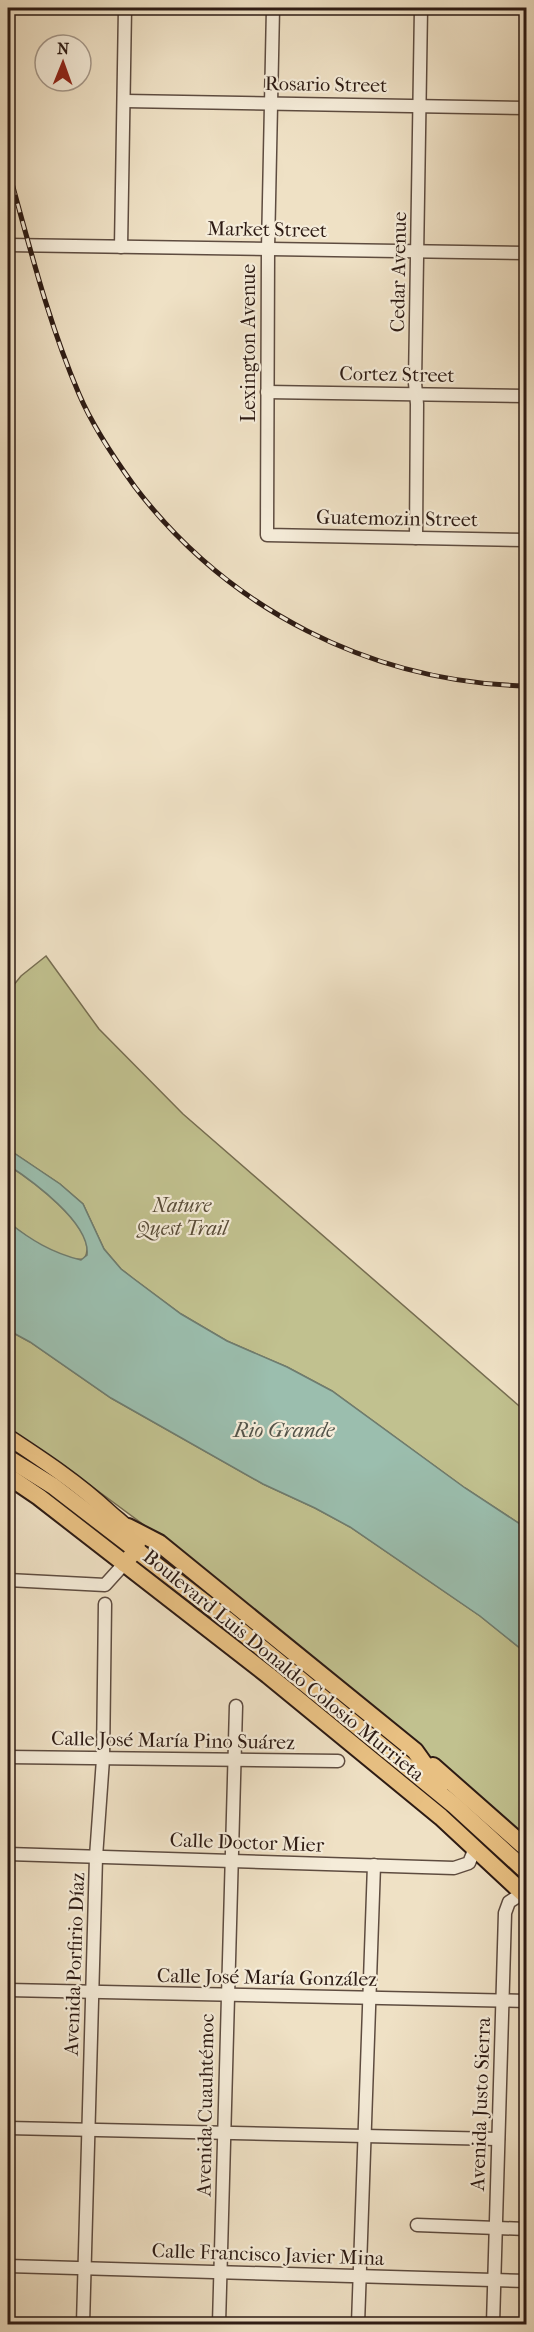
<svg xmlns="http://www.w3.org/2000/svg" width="534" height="2332" viewBox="0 0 534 2332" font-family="'IM FELL French Canon',serif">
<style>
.green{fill:#c1c18f;stroke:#776e52;stroke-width:1.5}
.water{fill:#9bbeae;stroke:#6f7d70;stroke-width:1.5}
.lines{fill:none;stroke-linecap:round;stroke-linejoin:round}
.minor-casing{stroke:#5e4c40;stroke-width:15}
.major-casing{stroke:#2d1b14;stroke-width:18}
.highway-casing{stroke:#2d1b14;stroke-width:20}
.minor{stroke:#f5ecd9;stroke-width:12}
.major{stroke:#e8c082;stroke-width:15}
.highway{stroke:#e8c082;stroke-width:16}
.rail-casing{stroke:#2d1b14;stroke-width:5}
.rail{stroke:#f5ecd9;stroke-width:3;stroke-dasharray:9;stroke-linecap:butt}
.labels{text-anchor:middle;stroke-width:4.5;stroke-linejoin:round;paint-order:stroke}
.street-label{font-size:20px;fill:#2d1b14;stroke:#f5ecd9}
.park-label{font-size:20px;font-style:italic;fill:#594d39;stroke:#f5ecd9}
.water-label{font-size:21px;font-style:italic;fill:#54544a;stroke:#f5ecd9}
</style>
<rect width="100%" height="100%" fill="#efe1c5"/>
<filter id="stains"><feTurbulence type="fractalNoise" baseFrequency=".00333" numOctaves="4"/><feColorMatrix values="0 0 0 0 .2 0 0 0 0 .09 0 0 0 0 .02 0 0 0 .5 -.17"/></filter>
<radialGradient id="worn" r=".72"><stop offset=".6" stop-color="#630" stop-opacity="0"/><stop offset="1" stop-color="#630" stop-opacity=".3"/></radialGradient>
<g class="green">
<polygon points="46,956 99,1029 183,1114 526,1412 526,1528 465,1488 332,1391 287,1367 227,1341 181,1314 134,1279 121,1269 104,1249 83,1204 60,1184 8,1149 8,992 21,976"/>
<path d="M 8,1165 C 27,1177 103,1231 84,1259 C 56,1262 28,1238 8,1222 Z"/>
<polygon points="8,1330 30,1342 111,1398 263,1484 315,1508 350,1527 480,1616 526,1653 526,1841 427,1755 206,1571 67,1468 8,1428"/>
</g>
<path class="water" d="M 8,1149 L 60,1184 L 83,1204 L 104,1249 L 121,1269 L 134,1279 L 181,1314 L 227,1341 L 287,1367 L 332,1391 L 465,1488 L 526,1528 L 526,1653 L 480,1616 L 350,1527 L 315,1508 L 263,1484 L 111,1398 L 30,1342 L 8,1330 L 8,1222 C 31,1240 52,1253 81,1260 L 87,1255 C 91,1223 31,1180 8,1165 Z"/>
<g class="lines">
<defs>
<g id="minor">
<polyline points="273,8 268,249 267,535 526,540"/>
<polyline points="125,101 526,108"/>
<polyline points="8,245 526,253"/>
<polyline points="121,247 125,8"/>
<polyline points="267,392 526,396"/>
<polyline points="416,538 417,404 415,383 421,8"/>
<polyline points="8,1580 105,1585 124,1564"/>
<polyline points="8,1757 338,1761"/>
<polyline points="8,1854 454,1868 469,1863 475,1848"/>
<polyline points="8,1990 526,2001"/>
<polyline points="8,2128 498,2139"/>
<polyline points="417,2225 526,2229"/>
<polyline points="8,2266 526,2281"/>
<polyline points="83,2324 96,1857 103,1759 105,1604"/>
<polyline points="219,2324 236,1706"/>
<polyline points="358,2324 374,1865"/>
<polyline points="493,2324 505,1913 509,1902 523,1893"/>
</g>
<path id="major" d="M 8,1437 C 43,1460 78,1483 109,1512 C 121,1523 128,1526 138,1541 L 136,1550 L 124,1564"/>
<g id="highway">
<polyline points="8,1458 53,1486 226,1619 455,1806 526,1871"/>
<polyline points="8,1476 39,1497 268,1675 441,1817 526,1896"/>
<polyline points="128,1527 159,1543 415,1751 440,1786"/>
<polyline points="433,1766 526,1848"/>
</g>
</defs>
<use href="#minor" class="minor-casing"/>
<use href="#major" class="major-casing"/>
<use href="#highway" class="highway-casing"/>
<use href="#minor" class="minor"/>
<use href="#major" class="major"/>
<use href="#highway" class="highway"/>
<defs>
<path id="rail" d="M 8,169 C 29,244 48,322 79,394 C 93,427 114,458 135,487 C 229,610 371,682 526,686"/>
</defs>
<use href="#rail" class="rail-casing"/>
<use href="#rail" class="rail"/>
</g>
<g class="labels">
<g class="street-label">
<text transform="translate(326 84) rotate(1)" y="7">Rosario Street</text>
<text transform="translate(267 229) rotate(1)" y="7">Market Street</text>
<text transform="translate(398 272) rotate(-89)" y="7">Cedar Avenue</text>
<text transform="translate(248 343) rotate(-90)" y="7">Lexington Avenue</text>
<text transform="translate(397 374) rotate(1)" y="7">Cortez Street</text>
<text transform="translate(397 518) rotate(1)" y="7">Guatemozin Street</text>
<text transform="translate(284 1665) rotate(39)" y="7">Boulevard Luis Donaldo Colosio Murrieta</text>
<text transform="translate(173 1740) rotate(1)" y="7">Calle José María Pino Suárez</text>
<text transform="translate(247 1842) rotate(2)" y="7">Calle Doctor Mier</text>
<text transform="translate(74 1964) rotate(-88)" y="7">Avenida Porfirio Díaz</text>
<text transform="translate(267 1977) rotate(1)" y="7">Calle José María González</text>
<text transform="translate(480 2104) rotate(-88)" y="7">Avenida Justo Sierra</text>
<text transform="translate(205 2105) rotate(-89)" y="7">Avenida Cuauhtémoc</text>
<text transform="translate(268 2254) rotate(2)" y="7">Calle Francisco Javier Mina</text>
</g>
<g class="park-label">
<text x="182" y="1212">Nature<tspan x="182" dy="23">Quest Trail</tspan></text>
</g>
<g class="water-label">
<text x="284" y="1437">Rio Grande</text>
</g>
</g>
<rect width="534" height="2332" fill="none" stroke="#efe1c5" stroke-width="30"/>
<rect x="9" y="9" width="516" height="2314" fill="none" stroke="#2d1b14" stroke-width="3"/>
<rect x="15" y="15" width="504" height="2302" fill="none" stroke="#2d1b14" stroke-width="1.5"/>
<g transform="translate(63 63) rotate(1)"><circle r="28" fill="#f5ecd9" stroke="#a5988a" stroke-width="1.5"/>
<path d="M0-4.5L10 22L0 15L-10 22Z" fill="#8f2418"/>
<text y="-9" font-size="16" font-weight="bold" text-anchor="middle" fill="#2d1b14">N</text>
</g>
<rect width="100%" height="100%" filter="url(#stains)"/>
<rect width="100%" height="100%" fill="url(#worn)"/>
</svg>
